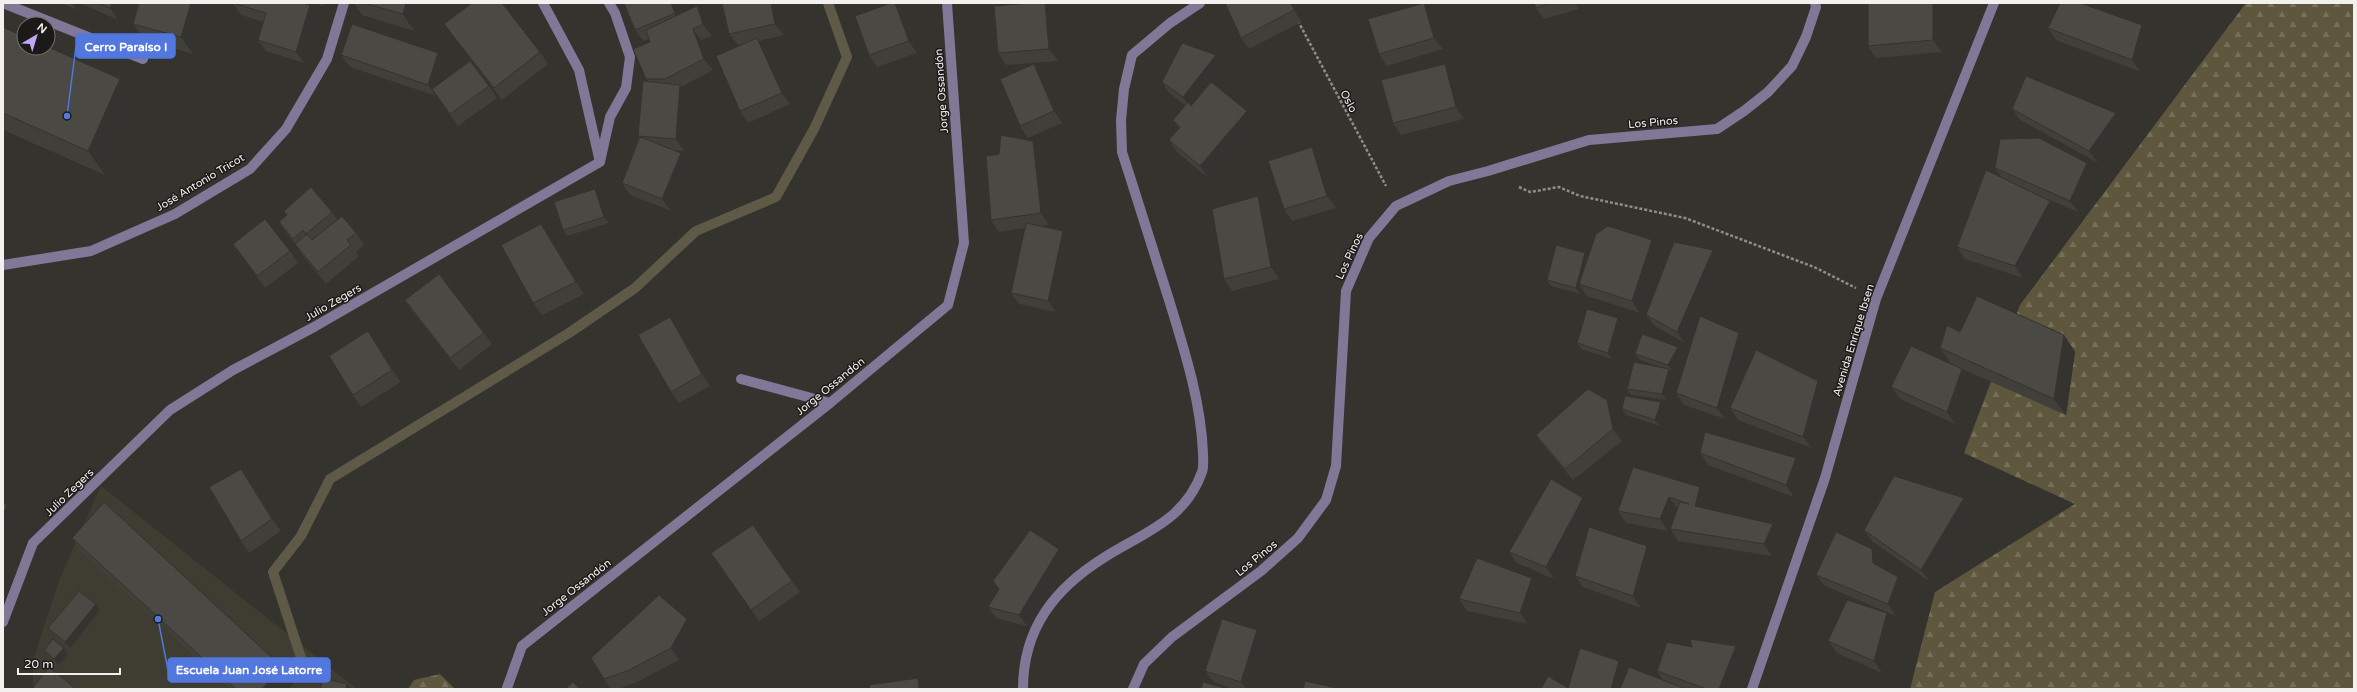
<svg xmlns="http://www.w3.org/2000/svg" width="2357" height="692" viewBox="0 0 2357 692" font-family="'Varela Round',sans-serif">
<style>
.built{fill:#3f3d32}
.forest{fill:url(#forest-firs)}
.lines{fill:none;stroke-linecap:round;stroke-linejoin:round}
.stream{stroke:#5f5a47;stroke-width:10}
.path{stroke:#8e8d89;stroke-width:2.5;stroke-dasharray:3 2;stroke-linecap:butt}
.minor{stroke:#807896;stroke-width:10}
.wall{fill:#403f3a}
.shaded-wall{fill:#343330}
.building{fill:#4a4944;stroke:#343330}
.labels{text-anchor:middle;stroke-width:3;stroke-linejoin:round;paint-order:stroke}
.street-label{font-size:11px;fill:#f2f1ee;stroke:#1b1a18}
.leader{fill:none;stroke:#5277de;stroke-width:1.5}
.callout-dot{fill:#5277de;stroke:#1b1a18;stroke-width:1.5}
.callout{fill:#5277de;stroke:#5277de;stroke-width:1.5}
.callout-label{font-size:12px;text-anchor:middle;font-weight:bold;fill:#fff}
</style>
<defs>
<pattern id="forest-firs" width="22" height="20" patternUnits="userSpaceOnUse"><rect width="22" height="20" fill="#5e573e"/><path d="M5 1l3.5 6h-7zM16 11l3.5 6h-7z" fill="#76705a"/></pattern>
</defs>
<rect width="100%" height="100%" fill="#34332e"/>
<polygon class="built" points="101,486 357,689 33,689 33,660 60,578"/>
<g class="forest">
<polygon points="2246,3 2354,3 2354,689 1910,689 1935,592 2075,504 1964,453 2020,305"/>
<polygon points="440,674 455,689 408,689 414,680"/>
</g>
<g class="lines">
<polyline class="stream" points="306,673 273,572 301,536 330,479 569,333 635,288 696,231 776,197 814,129 847,57 828,3"/>
<g class="path">
<polyline points="1298,21 1386,186"/>
<polyline points="1519,187 1530,192 1559,187 1580,196 1685,218 1814,267 1856,288"/>
</g>
<g class="minor">
<polyline points="3,3 143,59"/>
<polyline points="543,3 579,70 599,158"/>
<polyline points="3,265 91,251 175,214 250,169 286,129 327,59 344,3"/>
<polyline points="741,379 830,403"/>
<polyline points="3,622 33,543 170,410 233,370 314,327 600,162 610,117 626,88 630,57 615,13 609,3"/>
<polyline points="507,688 522,646 830,403 948,305 964,243 947,3"/>
<path d="M 1023,689 C 1023,628 1055,588 1105,557 C 1145,532 1185,520 1202,472 C 1204,467 1203,459 1203,453 C 1201,401 1184,349 1169,300 C 1153,250 1138,201 1122,152 L 1121,120 L 1124,89 L 1132,55 L 1170,23 L 1200,3"/>
<polyline points="1133,689 1144,664 1172,637 1261,571 1298,538 1326,500 1336,466 1346,291 1369,238 1396,206 1449,181 1488,171 1589,140 1717,129 1744,111 1768,92 1792,66 1806,37 1816,7 1815,3"/>
<polyline points="1752,689 1825,478 1876,299 1994,3"/>
</g>
</g>
<g class="wall">
<polygon points="61,3 81,3 77,10"/>
<polygon points="82,3 125,3 118,20 84,5"/>
<polygon points="139,3 207,3 193,54 145,40 133,24"/>
<polygon points="233,3 319,17 304,63 266,51 258,40 263,22 241,15"/>
<polygon points="314,3 324,3 323,6"/>
<polygon points="354,3 422,3 414,31 362,15"/>
<polygon points="624,3 679,14 697,6 705,18 712,36 701,40 713,70 681,87 688,97 684,151 672,150 689,165 671,211 630,195 622,183 639,137 638,136 649,82 646,79 650,42 649,39 643,41 635,30"/>
<polygon points="722,3 776,3 784,35 759,41 766,50 790,104 748,123 740,111 744,44 738,45 729,34"/>
<polygon points="891,3 895,3 903,14 917,53 877,67 869,55"/>
<polygon points="1031,3 1046,3 1054,13 1058,61 1006,65 998,53"/>
<polygon points="1294,3 1302,22 1249,49 1241,38"/>
<polygon points="1534,3 1578,3 1579,9 1544,19 1536,8"/>
<polygon points="1942,3 1942,52 1876,58 1868,46"/>
<polygon points="1432,15 1443,49 1387,66 1379,54"/>
<polygon points="444,24 540,52 548,64 502,100 453,36"/>
<polygon points="2142,25 2150,36 2141,72 2056,40 2048,28"/>
<polygon points="3,27 137,103 105,175 3,130"/>
<polygon points="341,55 446,64 440,83 489,86 497,98 458,126 436,95 436,96 350,67"/>
<polygon points="1034,64 1042,76 1062,123 1028,138 1020,126"/>
<polygon points="1445,64 1453,76 1464,119 1401,135 1393,123"/>
<polygon points="1224,67 1212,82 1247,111 1255,123 1208,178 1177,152 1169,140 1179,128 1173,120 1185,105 1170,94 1162,82"/>
<polygon points="2012,109 2116,113 2124,125 2098,163 2020,120"/>
<polygon points="1033,141 1041,153 1049,225 1040,226 1063,231 1071,243 1056,312 1019,304 1011,293 1025,228 999,232 991,220 999,154"/>
<polygon points="1312,147 1321,159 1336,208 1292,221 1284,209"/>
<polygon points="1995,168 2095,175 2078,212 2026,190 2050,201 2058,213 2023,278 1965,259 1957,247 2002,178"/>
<polygon points="600,195 609,223 567,236 563,230"/>
<polygon points="1258,196 1267,208 1279,279 1232,291 1224,279"/>
<polygon points="332,212 337,220 356,233 364,245 356,252 359,256 326,284 303,256 295,244 295,243 287,234 279,222"/>
<polygon points="541,224 549,236 584,294 542,315 533,303"/>
<polygon points="233,244 290,251 298,263 265,288"/>
<polygon points="1713,250 1722,262 1685,343 1655,326 1646,315"/>
<polygon points="1660,252 1640,313 1587,296 1582,289 1581,294 1551,286 1547,280 1588,257"/>
<polygon points="405,300 484,333 492,344 459,370 413,312"/>
<polygon points="1623,324 1612,359 1581,349 1577,343"/>
<polygon points="678,329 710,386 679,403 671,392"/>
<polygon points="1960,332 2064,335 2075,352 2066,415 1962,369 1970,380 1955,424 1900,399 1891,387 1951,364 1940,348"/>
<polygon points="1739,333 1747,345 1725,419 1684,405 1676,393"/>
<polygon points="376,343 401,382 361,407 353,395"/>
<polygon points="1683,353 1672,371 1669,370 1673,375 1667,400 1631,395 1627,389 1664,368 1640,360 1635,354"/>
<polygon points="1827,393 1812,448 1738,420 1730,408"/>
<polygon points="1661,402 1665,408 1660,426 1626,415 1622,409"/>
<polygon points="1615,412 1622,441 1573,480 1544,446 1536,435"/>
<polygon points="1700,453 1796,458 1804,470 1794,497 1708,465"/>
<polygon points="1633,467 1708,499 1706,508 1781,535 1772,556 1678,541 1670,529 1672,523 1668,531 1626,523 1618,511"/>
<polygon points="241,469 250,480 281,531 249,553 241,541"/>
<polygon points="1583,498 1591,510 1554,579 1517,563 1509,552"/>
<polygon points="1964,498 1972,510 1930,582 1872,541 1864,530"/>
<polygon points="753,525 800,592 759,621 711,553"/>
<polygon points="72,538 282,667 293,684 288,689 230,689 83,554"/>
<polygon points="1059,549 1068,561 1027,626 996,618 988,607 999,589"/>
<polygon points="1655,558 1641,608 1583,587 1575,576"/>
<polygon points="1880,561 1881,567 1907,589 1896,616 1825,586 1816,575"/>
<polygon points="1540,589 1528,624 1467,611 1459,599"/>
<polygon points="100,610 70,648 53,634 48,628"/>
<polygon points="687,619 695,631 679,660 637,682 618,689 611,689 604,679"/>
<polygon points="1895,624 1882,673 1837,653 1828,641"/>
<polygon points="1265,642 1250,689 1234,689 1214,682 1205,671"/>
<polygon points="1736,646 1744,657 1732,689 1541,689 1568,688 1619,661 1627,672 1663,680 1657,671 1692,647"/>
<polygon points="44,650 68,654 58,665 48,656"/>
</g>
<g class="shaded-wall">
<polygon points="72,3 81,3 77,10"/>
<polygon points="112,3 125,3 118,20 110,8"/>
<polygon points="191,3 207,3 193,54 181,37"/>
<polygon points="406,3 422,3 414,31 403,14"/>
<polygon points="671,3 675,3 683,25 675,13"/>
<polygon points="771,3 776,3 784,35 775,24"/>
<polygon points="895,3 903,14 917,53 909,41"/>
<polygon points="1045,3 1046,3 1054,13 1058,61 1049,49"/>
<polygon points="1291,3 1294,3 1302,22 1294,10"/>
<polygon points="1424,3 1432,15 1443,49 1434,38"/>
<polygon points="1575,3 1578,3 1579,9"/>
<polygon points="1933,3 1942,3 1942,52 1933,40"/>
<polygon points="310,5 319,17 304,63 296,52"/>
<polygon points="697,6 705,18 712,36 703,24"/>
<polygon points="2142,25 2150,36 2141,72 2132,60"/>
<polygon points="693,29 701,40 713,70 704,59"/>
<polygon points="757,38 766,50 790,104 782,93"/>
<polygon points="438,53 446,64 436,96 428,85"/>
<polygon points="1216,55 1224,67 1191,109 1183,97"/>
<polygon points="1034,64 1042,76 1062,123 1054,111"/>
<polygon points="1445,64 1453,76 1464,119 1456,107"/>
<polygon points="120,79 137,103 105,175 88,151"/>
<polygon points="680,85 688,97 684,151 676,139"/>
<polygon points="1247,111 1255,123 1208,178 1200,166"/>
<polygon points="2116,113 2124,125 2098,163 2089,151"/>
<polygon points="1033,141 1041,153 1049,225 1041,213"/>
<polygon points="1312,147 1321,159 1336,208 1327,196"/>
<polygon points="681,153 689,165 671,211 662,199"/>
<polygon points="2087,163 2095,175 2078,212 2070,201"/>
<polygon points="595,189 600,195 609,223 604,217"/>
<polygon points="1258,196 1267,208 1279,279 1271,267"/>
<polygon points="2050,201 2058,213 2023,278 2015,266"/>
<polygon points="541,224 549,236 584,294 576,282"/>
<polygon points="1063,231 1071,243 1056,312 1048,301"/>
<polygon points="1652,240 1660,252 1640,313 1632,301"/>
<polygon points="1713,250 1722,262 1685,343 1677,332"/>
<polygon points="1585,253 1590,259 1579,284 1582,289 1581,294 1576,288"/>
<polygon points="670,317 678,329 710,386 702,374"/>
<polygon points="1618,318 1623,324 1612,359 1608,353"/>
<polygon points="368,331 376,343 401,382 392,370"/>
<polygon points="1739,333 1747,345 1725,419 1717,408"/>
<polygon points="2064,335 2075,352 2066,415 2054,399"/>
<polygon points="1678,347 1683,353 1672,371 1668,365"/>
<polygon points="1669,369 1673,375 1667,400 1662,394"/>
<polygon points="1962,369 1970,380 1955,424 1947,412"/>
<polygon points="1818,381 1827,393 1812,448 1803,437"/>
<polygon points="1607,400 1615,412 1622,441 1613,429"/>
<polygon points="1661,402 1665,408 1660,426 1655,420"/>
<polygon points="1796,458 1804,470 1794,497 1786,485"/>
<polygon points="241,469 250,480 281,531 272,519"/>
<polygon points="1700,487 1708,499 1704,518 1695,506"/>
<polygon points="1669,497 1678,509 1668,531 1660,519"/>
<polygon points="1583,498 1591,510 1554,579 1546,567"/>
<polygon points="1964,498 1972,510 1930,582 1921,570"/>
<polygon points="7,505 15,517 3,546 3,515"/>
<polygon points="1773,524 1781,535 1772,556 1764,544"/>
<polygon points="1647,546 1655,558 1641,608 1633,596"/>
<polygon points="1059,549 1068,561 1027,626 1019,615"/>
<polygon points="1872,549 1880,561 1881,575 1873,563"/>
<polygon points="1898,577 1907,589 1896,616 1888,604"/>
<polygon points="1532,578 1540,589 1528,624 1520,613"/>
<polygon points="96,604 100,610 70,648 65,642"/>
<polygon points="1887,613 1895,624 1882,673 1874,661"/>
<polygon points="687,619 695,631 679,660 671,648"/>
<polygon points="1257,630 1265,642 1250,689 1246,689 1241,682"/>
<polygon points="1736,646 1744,657 1732,689 1719,689"/>
<polygon points="64,648 68,654 58,665 54,659"/>
<polygon points="1619,661 1628,673 1623,689 1611,689"/>
<polygon points="282,667 293,684 288,689 262,689"/>
<polygon points="918,678 926,689 919,689"/>
<polygon points="347,684 351,689 346,689"/>
</g>
<g class="building">
<polygon points="98,3 112,3 110,8"/>
<polygon points="139,3 191,3 181,37 133,24"/>
<polygon points="233,3 303,3 310,5 296,52 258,40 266,13"/>
<polygon points="364,3 406,3 403,14"/>
<polygon points="472,3 502,3 540,52 494,88 444,24"/>
<polygon points="624,3 671,3 675,13 635,30"/>
<polygon points="722,3 771,3 775,24 729,34"/>
<polygon points="891,3 895,3 909,41 869,55 855,16"/>
<polygon points="1031,3 1045,3 1049,49 998,53 994,6"/>
<polygon points="1225,3 1291,3 1294,10 1241,38"/>
<polygon points="1424,3 1434,38 1379,54 1368,19"/>
<polygon points="1534,3 1551,3 1536,8"/>
<polygon points="1868,3 1933,3 1933,40 1868,46"/>
<polygon points="2060,3 2080,3 2142,25 2132,60 2048,28"/>
<polygon points="697,6 703,24 693,29 704,59 665,79 646,79 633,49 650,42 646,30"/>
<polygon points="352,24 438,53 428,85 341,55"/>
<polygon points="3,27 24,37 24,48 48,48 48,47 120,79 88,151 3,113"/>
<polygon points="757,38 782,93 740,111 716,56"/>
<polygon points="1182,43 1216,55 1183,97 1162,82"/>
<polygon points="470,61 489,86 450,114 432,89"/>
<polygon points="1034,64 1054,111 1020,126 1000,79"/>
<polygon points="1445,64 1456,107 1393,123 1381,80"/>
<polygon points="2026,76 2116,113 2089,151 2012,109"/>
<polygon points="643,81 680,85 676,139 638,136"/>
<polygon points="1211,82 1247,111 1200,166 1169,140 1180,127 1173,120 1188,102 1191,106"/>
<polygon points="1001,135 1033,141 1041,213 991,220 986,156 999,154"/>
<polygon points="640,137 681,153 662,199 622,183"/>
<polygon points="2039,138 2087,163 2070,201 1995,168 2000,139"/>
<polygon points="1312,147 1327,196 1284,209 1268,161"/>
<polygon points="1986,170 2050,201 2015,266 1957,247"/>
<polygon points="311,187 332,212 306,234 303,230 293,239 279,222 287,215 284,211"/>
<polygon points="595,189 604,217 563,230 554,202"/>
<polygon points="1258,196 1271,267 1224,279 1212,209"/>
<polygon points="342,216 356,233 347,240 351,245 318,272 295,244 307,234 312,240"/>
<polygon points="265,219 290,251 257,276 233,244"/>
<polygon points="1026,223 1063,231 1048,301 1011,293"/>
<polygon points="541,224 576,282 533,303 501,245"/>
<polygon points="1608,226 1652,240 1632,301 1579,284 1596,234"/>
<polygon points="1674,242 1713,250 1677,332 1646,315"/>
<polygon points="1556,245 1585,253 1576,288 1547,280"/>
<polygon points="439,274 484,333 450,358 405,300"/>
<polygon points="1977,296 2064,335 2054,399 1940,348 1947,325 1960,332"/>
<polygon points="1587,309 1618,318 1608,353 1577,343"/>
<polygon points="1700,316 1739,333 1717,408 1676,393"/>
<polygon points="670,317 702,374 671,392 638,335"/>
<polygon points="368,331 392,370 353,395 329,356"/>
<polygon points="1642,334 1678,347 1668,365 1635,354"/>
<polygon points="1911,346 1962,369 1947,412 1891,387"/>
<polygon points="1756,350 1818,381 1803,437 1730,408"/>
<polygon points="1634,362 1669,369 1662,394 1627,389"/>
<polygon points="1588,389 1607,400 1613,429 1565,469 1536,435"/>
<polygon points="1625,396 1661,402 1655,420 1622,409"/>
<polygon points="1705,432 1796,458 1786,485 1700,453"/>
<polygon points="1633,467 1700,487 1695,506 1773,524 1764,544 1670,529 1680,502 1689,504 1669,497 1660,519 1618,511"/>
<polygon points="241,469 272,519 241,541 209,487"/>
<polygon points="1894,476 1964,498 1921,570 1864,530"/>
<polygon points="1551,479 1583,498 1546,567 1509,552"/>
<polygon points="104,502 282,667 262,689 236,689 72,538"/>
<polygon points="3,503 7,505 3,515"/>
<polygon points="753,525 792,581 751,610 711,553"/>
<polygon points="1589,527 1647,546 1633,596 1575,576"/>
<polygon points="1030,530 1059,549 1019,615 988,607 999,589 993,581"/>
<polygon points="1836,532 1872,549 1873,563 1898,577 1888,604 1816,575"/>
<polygon points="1477,558 1532,578 1520,613 1459,599"/>
<polygon points="79,591 96,604 65,642 48,628"/>
<polygon points="659,595 687,619 671,648 629,670 604,679 591,658"/>
<polygon points="1847,600 1887,613 1874,661 1828,641"/>
<polygon points="1222,619 1257,630 1241,682 1205,671"/>
<polygon points="53,639 64,648 54,659 44,650"/>
<polygon points="1690,639 1736,646 1719,689 1707,689 1657,671 1667,642 1692,647"/>
<polygon points="1580,648 1619,661 1611,689 1541,689 1548,676 1568,688"/>
<polygon points="49,667 76,689 32,689"/>
<polygon points="1629,667 1686,689 1620,689"/>
<polygon points="323,678 347,684 346,689 320,689"/>
<polygon points="918,678 919,689 870,689 869,685"/>
<polygon points="1305,681 1341,689 1303,689"/>
<polygon points="573,682 580,689 565,689"/>
<polygon points="1203,682 1229,689 1201,689"/>
</g>
<g class="labels">
<g class="street-label">
<text transform="translate(941 91) rotate(-94)" y="4">Jorge Ossandón</text>
<text transform="translate(1349 101) rotate(62)" y="4">Oslo</text>
<text transform="translate(1653 122) rotate(-5)" y="4">Los Pinos</text>
<text transform="translate(200 182) rotate(-31)" y="4">José Antonio Tricot</text>
<text transform="translate(1349 256) rotate(-65)" y="4">Los Pinos</text>
<text transform="translate(333 302) rotate(-30)" y="4">Julio Zegers</text>
<text transform="translate(1853 340) rotate(-73)" y="4">Avenida Enrique Ibsen</text>
<text transform="translate(830 386) rotate(-39)" y="4">Jorge Ossandón</text>
<text transform="translate(69 492) rotate(-44)" y="4">Julio Zegers</text>
<text transform="translate(1256 558) rotate(-39)" y="4">Los Pinos</text>
<text transform="translate(576 587) rotate(-38)" y="4">Jorge Ossandón</text>
</g>
</g>
<path class="leader" d="M67 116L76 46M158 619L168 670"/>
<g class="callout-dot">
<circle cx="67" cy="116" r="4"/>
<circle cx="158" cy="619" r="4"/>
</g>
<g class="callout">
<rect x="76" y="34" width="99" height="24" rx="4"/>
<rect x="168" y="658" width="162" height="24" rx="4"/>
</g>
<g class="callout-label">
<text x="126" y="51">Cerro Paraíso I</text>
<text x="249" y="674">Escuela Juan José Latorre</text>
</g>
<rect width="2357" height="692" fill="none" stroke="#f2f1ee" stroke-width="8"/>
<g transform="translate(36 36) rotate(38)"><circle r="19" fill="#1b1a18" stroke="#71706e"/>
<path d="M0-3L7 15L0 10L-7 15Z" fill="#bfa8f4"/>
<text y="-6" font-size="11" font-weight="bold" text-anchor="middle" fill="#f2f1ee">N</text>
</g>
<path d="M18 668v6h102v-6" fill="none" stroke="#f2f1ee" stroke-width="2"/>
<text x="24" y="668" font-size="12" fill="#f2f1ee" stroke="#1b1a18" stroke-width="3" paint-order="stroke">20 m</text>
</svg>
